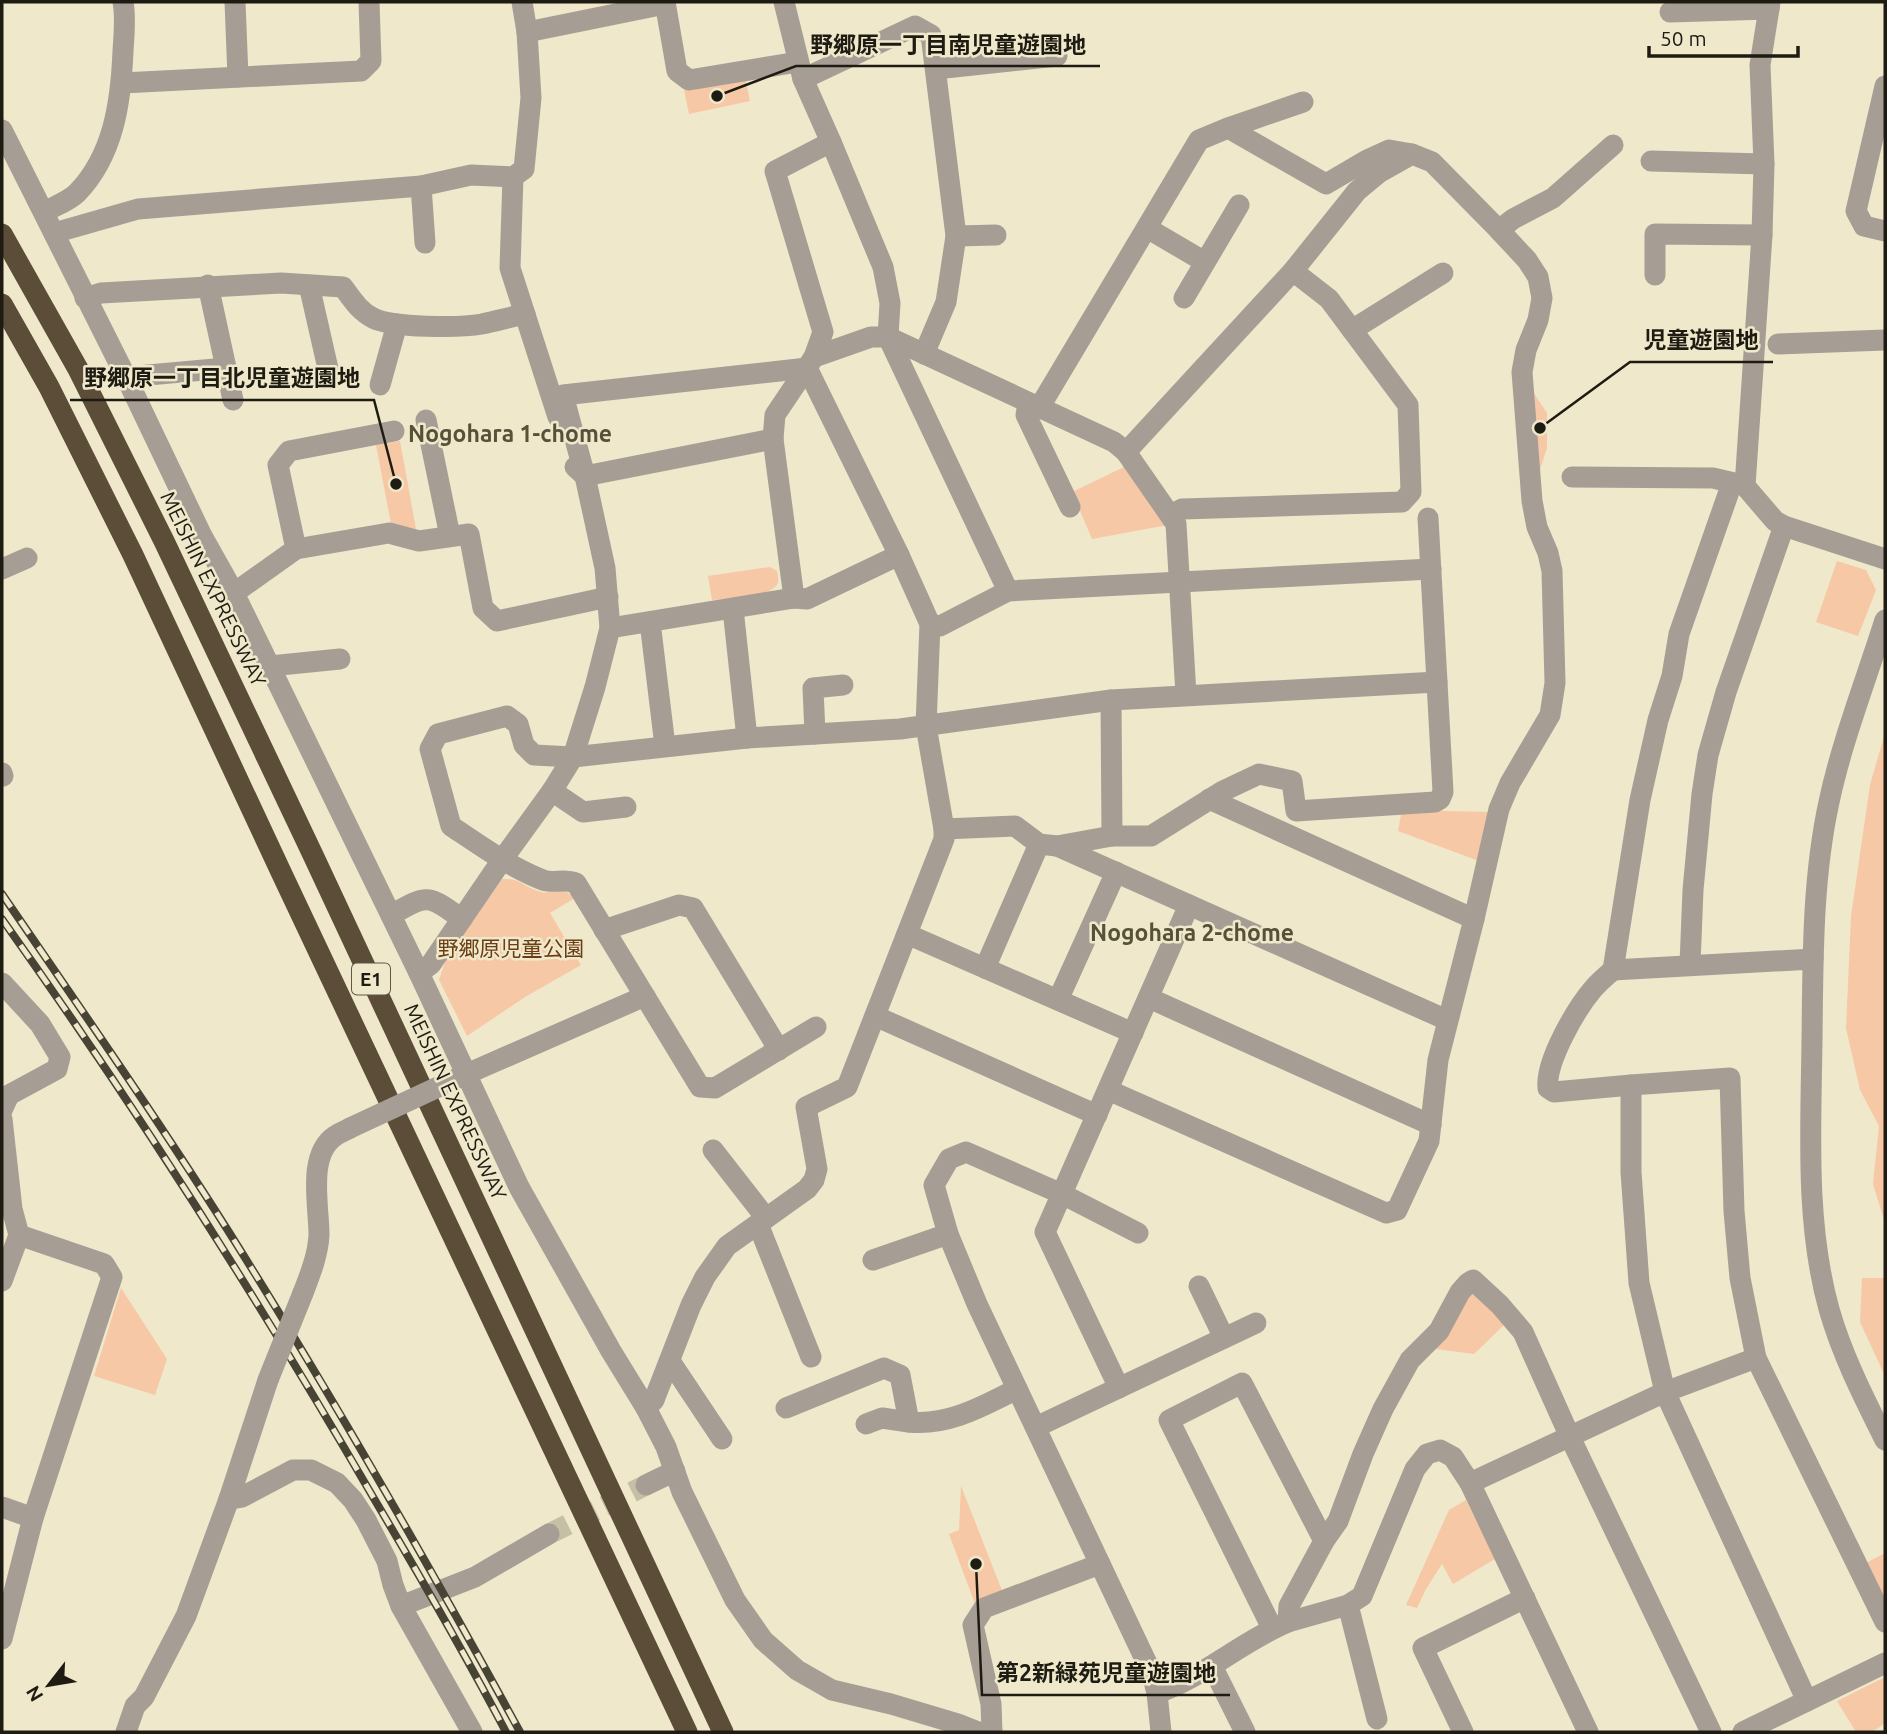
<svg xmlns="http://www.w3.org/2000/svg" width="1887" height="1734" viewBox="0 0 1887 1734" font-family="Ubuntu,'Noto Sans JP',sans-serif">
<style>
.green{fill:#f7c8a5}
.lines{fill:none;stroke-linecap:round;stroke-linejoin:round}
.minor-tunnel{stroke:#c5bfa6;stroke-width:21;stroke-dasharray:21 10;stroke-linecap:butt}
.minor{stroke:#a69e94;stroke-width:21}
.highway{stroke:#5b4d38;stroke-width:21}
.rail-casing{stroke:#474436;stroke-width:8}
.rail{stroke:#efe8cb;stroke-width:5;stroke-dasharray:16;stroke-linecap:butt}
.minor-bridge{stroke:#a69e94;stroke-width:21}
.labels{text-anchor:middle;stroke-width:5;stroke-linejoin:round;paint-order:stroke}
.shield{fill:#efe8cb;stroke:#5d594a;stroke-width:2}
.shield-label{font-size:19px;font-weight:bold;fill:#1e1c12}
.street-label{font-size:21px;fill:#1e1c12;stroke:#efe8cb}
.park-label{font-size:21px;fill:#6b3d14;stroke:#efe8cb}
.neighbourhood-label{font-size:23px;font-weight:bold;fill:#565138;stroke:#efe8cb}
.leader{fill:none;stroke:#1e1c12;stroke-width:2.5}
.callout-dot{fill:#1e1c12;stroke:#efe8cb;stroke-width:2.5}
.callout-label{font-size:23px;text-anchor:middle;font-weight:bold;fill:#1e1c12;stroke:#efe8cb;stroke-width:5;stroke-linejoin:round;paint-order:stroke}
</style>
<rect width="100%" height="100%" fill="#efe8cb"/>
<g class="green">
<polygon points="745,77 750,101 689,114 684,90"/>
<polygon points="1531,389 1547,413 1547,448 1538,476"/>
<polygon points="400,441 416,529 391,524 376,445"/>
<polygon points="1124,467 1154,509 1168,525 1092,539 1072,492"/>
<polygon points="1837,561 1866,570 1876,590 1858,636 1816,622"/>
<path d="M 770,567 L 777,571 C 778,577 780,583 775,587 C 765,597 726,598 712,600 L 708,576 Z"/>
<polygon points="1885,733 1885,1223 1873,1184 1879,1126 1860,1090 1846,1028 1851,916 1870,785"/>
<polygon points="1402,810 1492,812 1479,861 1398,831"/>
<path d="M 502,879 C 521,878 522,886 538,891 C 552,897 558,883 575,898 L 550,913 L 581,965 L 525,997 L 467,1036 L 439,980 L 446,959 Z"/>
<polygon points="1862,1278 1885,1278 1885,1376 1860,1322"/>
<polygon points="121,1288 167,1359 155,1395 94,1376"/>
<polygon points="1471,1290 1505,1324 1474,1354 1436,1349"/>
<polygon points="961,1486 1003,1593 975,1604 949,1534 959,1530"/>
<polygon points="1466,1500 1495,1559 1453,1584 1442,1564 1426,1589 1417,1608 1406,1605 1449,1510"/>
<polygon points="1885,1553 1885,1601 1866,1563"/>
<polygon points="1885,1677 1885,1723 1872,1732 1856,1732 1837,1701"/>
</g>
<g class="lines">
<polyline class="minor-tunnel" points="549,1534 646,1485"/>
<g class="minor">
<polyline points="235,2 238,77"/>
<polyline points="665,2 677,71 689,80 798,62"/>
<polyline points="784,2 803,79 831,142 883,267 890,303 888,337 1008,591"/>
<polyline points="1770,2 1760,65 1764,164 1762,235 1745,486 1775,521 1784,526 1885,559"/>
<polyline points="1670,12 1769,9"/>
<polyline points="527,32 665,4"/>
<polyline points="936,69 1057,56"/>
<polyline points="803,79 915,26 931,35 956,236 946,302 924,354"/>
<polyline points="122,83 361,71 371,61 369,2"/>
<polyline points="1885,86 1856,211 1864,226 1885,231"/>
<polyline points="1228,128 1303,102"/>
<polyline points="2,130 126,377 202,536 234,593 419,973 519,1187 611,1351 646,1408 666,1447 682,1492 735,1600 763,1640 797,1670 832,1690 891,1704 958,1724 978,1732"/>
<polyline points="1651,161 1764,164"/>
<polyline points="513,177 510,268 558,417"/>
<polyline points="421,186 425,243"/>
<path d="M 44,212 C 55,206 69,201 77,193 C 114,155 121,101 123,51 C 124,34 126,18 123,2"/>
<polyline points="1147,228 1205,262"/>
<polyline points="1499,230 1513,219 1553,198 1613,145"/>
<polyline points="54,233 138,209 421,186 471,175 513,177 524,169 531,98 527,32 522,2"/>
<polyline points="956,236 996,235"/>
<polyline points="1655,275 1655,234 1762,235"/>
<polyline points="208,285 233,400"/>
<polyline points="309,285 329,373"/>
<path d="M 85,298 L 101,293 L 281,283 L 343,287 C 352,299 359,311 373,318 C 393,328 460,328 482,324 C 496,321 511,317 525,314"/>
<polyline points="1184,298 1239,205"/>
<polyline points="1352,330 1443,273"/>
<polyline points="1778,344 1885,340"/>
<polyline points="814,357 823,332 775,171 831,142"/>
<polyline points="126,377 226,368"/>
<polyline points="380,385 397,324"/>
<polyline points="1028,403 1026,415 1070,507"/>
<polyline points="1039,408 1199,140 1228,128 1326,184 1367,160 1389,150 1412,154"/>
<polyline points="426,420 450,536"/>
<polyline points="1572,477 1713,478 1743,485"/>
<polyline points="1732,483 1679,634 1672,676 1658,720 1640,800 1613,970 1813,959"/>
<polyline points="1171,515 1182,509 1402,502 1411,492 1408,405 1329,299 1293,271"/>
<polyline points="296,549 278,465 289,451 394,431"/>
<polyline points="2,569 27,558"/>
<polyline points="234,593 296,549 389,533 419,541 469,534 483,608 497,621 608,597"/>
<polyline points="794,598 773,439 775,415 814,357 871,337 888,337 1114,442 1126,452 1176,524 1186,695"/>
<polyline points="733,609 747,738"/>
<path d="M 1885,620 C 1866,680 1842,741 1829,802 C 1812,880 1813,961 1812,1040 C 1811,1129 1805,1223 1829,1309 C 1842,1355 1864,1398 1885,1440"/>
<polyline points="650,622 665,746"/>
<polyline points="930,624 940,626 1008,591 1431,569"/>
<polyline points="610,628 794,598 807,599 899,555"/>
<polyline points="270,666 340,659"/>
<polyline points="1111,700 1112,836"/>
<polyline points="815,734 813,688 843,685"/>
<polyline points="2,773 3,776"/>
<polyline points="552,791 583,812 626,807"/>
<polyline points="1209,799 1474,919"/>
<polyline points="944,829 1015,826 1039,844 1057,846 1447,1020"/>
<polyline points="1057,846 1112,836 1151,836 1223,791 1259,774 1292,781 1296,811 1435,802 1440,799 1443,792 1428,518"/>
<path d="M 391,915 C 428,894 427,894 462,919"/>
<polyline points="604,930 679,905 693,908 779,1050"/>
<polyline points="907,934 1133,1033"/>
<polyline points="1690,964 1693,890 1702,794 1708,755 1726,692 1784,526"/>
<polyline points="985,968 1039,844"/>
<path d="M 1613,970 C 1606,976 1599,982 1593,989 C 1576,1009 1545,1062 1548,1088 L 1554,1092 L 1631,1085 L 1730,1078 L 1734,1211 L 1740,1278 L 1756,1358 L 1885,1622"/>
<polyline points="419,973 431,964 502,860 552,791 573,757 595,687 610,628 605,568 585,476 575,467"/>
<polyline points="2,983 40,1024 60,1057 57,1069 9,1095 2,1110"/>
<polyline points="1149,998 1431,1125"/>
<polyline points="1058,1000 1116,872"/>
<polyline points="875,1016 1097,1115"/>
<path d="M 816,1027 L 715,1088 L 700,1087 L 576,883 C 563,878 553,884 543,880 C 510,867 481,846 451,826 L 430,749 L 438,734 L 507,716 L 518,724 L 524,745 L 534,755 L 573,757 L 747,738 L 900,729 L 1111,700 L 1437,682"/>
<polyline points="453,1080 645,996"/>
<polyline points="1631,1085 1631,1172 1639,1283 1665,1392 1807,1701"/>
<polyline points="1108,1090 1386,1213 1397,1210 1429,1141 1438,1060 1474,919 1499,809 1510,783 1550,715 1555,683 1552,571 1548,553 1537,527 1532,501 1522,372 1526,350 1538,320 1542,298 1538,277 1527,260 1499,230 1432,162 1412,154 1380,172 1357,191 1293,271 1126,452"/>
<polyline points="2,1119 12,1209 19,1235 2,1281"/>
<polyline points="713,1150 766,1218"/>
<polyline points="758,1224 811,1357"/>
<polyline points="1138,1233 1062,1194 966,1152 949,1159 934,1185 948,1234 977,1304 1152,1674 1157,1693 1161,1732"/>
<polyline points="873,1260 948,1234"/>
<polyline points="1199,1286 1224,1338"/>
<path d="M 303,1293 C 310,1275 318,1255 319,1235 C 319,1205 307,1155 335,1136 C 339,1133 345,1131 350,1128"/>
<polyline points="670,1361 722,1439"/>
<polyline points="1119,1388 1045,1232 1189,905"/>
<polyline points="646,1408 654,1400 691,1305 705,1277 727,1246 807,1189 814,1180 817,1169 806,1107 847,1087 944,839 944,829 926,726 930,624 899,555 807,368 563,395 585,476 773,439"/>
<path d="M 786,1408 L 884,1368 L 900,1375 L 909,1422 C 949,1426 983,1406 1017,1389"/>
<polyline points="866,1424 882,1418 909,1422"/>
<polyline points="1036,1427 1256,1323"/>
<polyline points="1470,1483 1665,1392 1756,1358"/>
<polyline points="646,1485 675,1471"/>
<polyline points="229,1499 242,1497 293,1470 311,1470 337,1483 353,1500 366,1520 387,1561 393,1585 401,1606 472,1732"/>
<polyline points="2,1507 33,1518"/>
<polyline points="1348,1605 1377,1719"/>
<polyline points="401,1606 475,1577 549,1534"/>
<polyline points="1288,1622 1348,1605 1362,1596 1415,1469 1427,1454 1440,1450 1453,1457 1470,1483 1588,1732"/>
<polyline points="1272,1628 1169,1420 1242,1383 1324,1541"/>
<polyline points="2,1639 33,1518 112,1277 104,1264 19,1235"/>
<polyline points="1212,1666 1245,1732"/>
<path d="M 1157,1693 C 1204,1677 1242,1641 1288,1622 L 1289,1606 L 1324,1541 L 1338,1521 L 1363,1454 L 1383,1409 L 1410,1360 L 1439,1331 L 1460,1292 L 1468,1283 L 1473,1280 L 1500,1305 L 1523,1332 L 1570,1437 L 1711,1732"/>
<polyline points="126,1732 135,1706 144,1697 186,1616 229,1499 268,1380"/>
<polyline points="992,1732 991,1704 973,1625 984,1608 1100,1564"/>
<polyline points="1463,1732 1423,1648 1525,1598"/>
<polyline points="1743,1732 1885,1663"/>
</g>
<g class="highway">
<polyline points="2,234 78,369 164,541 313,855 723,1732"/>
<polyline points="2,304 49,387 133,555 281,872 687,1732"/>
</g>
<defs>
<g id="rail">
<path d="M 2,894 C 87,1018 173,1141 252,1269 C 346,1420 435,1576 520,1732"/>
<path d="M 2,919 C 136,1107 260,1302 376,1502 C 421,1578 465,1654 506,1732"/>
</g>
</defs>
<use href="#rail" class="rail-casing"/>
<use href="#rail" class="rail"/>
<g class="minor-bridge">
<polyline points="350,1128 451,1081"/>
<polyline points="268,1380 303,1293"/>
</g>
</g>
<g class="labels">
<rect class="shield" x="352" y="963.5" width="38" height="31" rx="5"/>
<g class="shield-label">
<text x="371" y="986">E1</text>
</g>
<g class="street-label">
<text transform="translate(213 589) rotate(64)" y="7">MEISHIN EXPRESSWAY</text>
<text transform="translate(455 1102) rotate(65)" y="7">MEISHIN EXPRESSWAY</text>
</g>
<g class="park-label">
<text x="511" y="956">野郷原児童公園</text>
</g>
<g class="neighbourhood-label">
<text x="510" y="442">Nogohara 1-chome</text>
<text x="1192" y="941">Nogohara 2-chome</text>
</g>
</g>
<path class="leader" d="M717 96L796 66H1100M1540 428L1630 362H1773M396 484L374 400H70M976 1564L982 1695H1230"/>
<g class="callout-dot">
<circle cx="717" cy="96" r="7"/>
<circle cx="1540" cy="428" r="7"/>
<circle cx="396" cy="484" r="7"/>
<circle cx="976" cy="1564" r="7"/>
</g>
<g class="callout-label">
<text x="948" y="53">野郷原一丁目南児童遊園地</text>
<text x="1701" y="348">児童遊園地</text>
<text x="222" y="386">野郷原一丁目北児童遊園地</text>
<text x="1106" y="1681">第2新緑苑児童遊園地</text>
</g>
<rect width="1887" height="1734" fill="none" stroke="#1e1c12" stroke-width="7"/>
<g transform="translate(49 1685) rotate(239)" stroke="#efe8cb" stroke-width="5" paint-order="stroke">
<path d="M0-5L12 26L0 18L-12 26Z" fill="#1e1c12"/>
<text y="-10" font-size="19" font-weight="bold" text-anchor="middle" fill="#1e1c12">N</text>
</g>
<path d="M1649 46v10h149v-10" fill="none" stroke="#1e1c12" stroke-width="3.5"/>
<text x="1660" y="46" font-size="21" fill="#1e1c12" stroke="#efe8cb" stroke-width="5" paint-order="stroke">50 m</text>
</svg>
